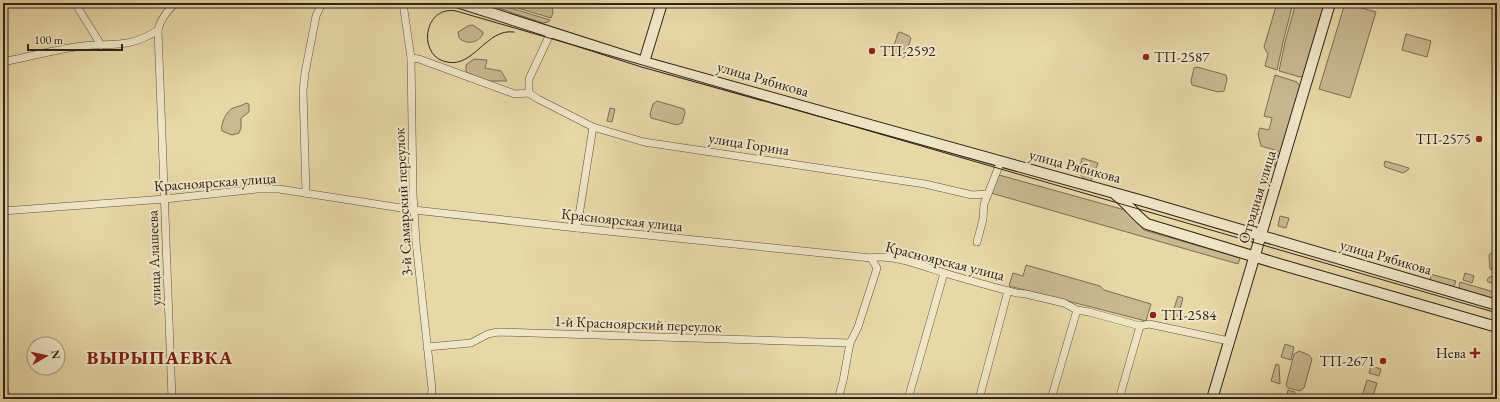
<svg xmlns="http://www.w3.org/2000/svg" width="1500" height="402" viewBox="0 0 1500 402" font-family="'EB Garamond',serif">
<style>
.green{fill:#c8b990;stroke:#7c6e55}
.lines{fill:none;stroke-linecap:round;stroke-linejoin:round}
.street-casing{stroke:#5e503e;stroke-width:8}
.secondary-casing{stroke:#30231a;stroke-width:12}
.street{stroke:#efe6c6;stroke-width:7}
.secondary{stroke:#efe6c6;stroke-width:10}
.tram{stroke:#30231a;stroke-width:1}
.poi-dot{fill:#8f2418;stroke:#efe6c6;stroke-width:1.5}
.labels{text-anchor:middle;stroke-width:4;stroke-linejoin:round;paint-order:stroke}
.poi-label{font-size:15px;fill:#30231a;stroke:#efe6c6;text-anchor:start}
.street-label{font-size:15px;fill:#30231a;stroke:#efe6c6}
.district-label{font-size:19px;font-weight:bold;letter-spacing:1px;fill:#7a1f14;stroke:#efe6c6}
</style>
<rect width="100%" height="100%" fill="#e7d8a8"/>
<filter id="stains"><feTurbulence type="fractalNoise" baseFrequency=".005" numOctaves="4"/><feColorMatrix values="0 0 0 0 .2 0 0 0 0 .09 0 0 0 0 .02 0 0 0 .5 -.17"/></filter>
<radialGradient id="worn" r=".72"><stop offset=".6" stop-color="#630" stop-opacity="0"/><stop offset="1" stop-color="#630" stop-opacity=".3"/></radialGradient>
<g class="green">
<polygon points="489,3 494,3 550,20 548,22 543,23 498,8"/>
<polygon points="501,3 547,3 552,7 553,13 551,18"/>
<polygon points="1277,3 1293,3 1283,42 1277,70 1265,66 1268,54 1264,47"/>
<path d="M 1296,3 C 1305,3 1316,1 1323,8 L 1303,76 L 1300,77 L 1279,71 L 1285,42 Z"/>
<polygon points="1345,3 1376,12 1350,98 1319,89"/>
<path d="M 473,25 L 483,32 L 483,34 C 478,43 467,45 459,38 L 458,32 L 468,26 Z"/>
<polygon points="900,32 909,36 911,38 905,56 903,58 893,54 892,52 898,33"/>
<polygon points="1406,34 1431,41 1427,57 1402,50"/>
<polygon points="474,59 487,60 485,68 501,71 507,81 488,81 468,73 466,71 466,65"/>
<polygon points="1197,67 1226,75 1227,80 1224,91 1218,92 1192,85 1191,81 1194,68"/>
<polygon points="1275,75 1297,82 1300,86 1277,167 1274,166 1278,151 1261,146 1258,134 1260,128 1269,130 1272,118 1264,116"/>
<polygon points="657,101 684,109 685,113 682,123 677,125 651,118 650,114 653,104"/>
<path d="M 246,103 L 249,104 L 249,112 L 241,118 L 241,128 L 239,133 L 232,135 L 222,131 C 220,124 227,110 233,108 C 238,106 242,106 246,103 Z"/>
<polygon points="610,108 615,109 612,122 607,121"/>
<path d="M 1082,158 L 1098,163 L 1091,181 C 1077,178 1079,170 1082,158 Z"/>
<polygon points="1385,161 1409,168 1408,170 1403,173 1385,167 1384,165"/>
<polygon points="999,175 1125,210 1144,230 1240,258 1238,264 991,193"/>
<polygon points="1280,216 1289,218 1286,228 1278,226"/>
<polygon points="1491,253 1497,254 1497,286 1492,283 1488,282 1487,280 1489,277 1494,276 1494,271 1490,269 1489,255"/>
<polygon points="1026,265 1100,286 1104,290 1151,304 1146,321 1009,286 1013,273 1023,276"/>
<polygon points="1465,273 1474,276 1472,283 1463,280"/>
<polygon points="1430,274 1456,281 1454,286 1453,287 1431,281"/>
<polygon points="1460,282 1497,293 1497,300 1461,289 1459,288"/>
<polygon points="1178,296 1183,298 1178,316 1172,315"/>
<polygon points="1285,344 1294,347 1291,360 1281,357"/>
<polygon points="1299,351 1309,355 1312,359 1304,388 1300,391 1288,388 1286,385 1294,354"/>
<polygon points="1276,364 1279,365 1280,384 1271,381"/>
<polygon points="1371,366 1381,369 1379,376 1369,373"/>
<polygon points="1367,380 1377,383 1372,399 1361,399"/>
<polygon points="1288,390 1295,392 1293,399 1286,399"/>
</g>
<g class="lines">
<defs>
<g id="street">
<polyline points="75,3 101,45"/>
<polyline points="403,3 411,58 413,194 416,242 432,389 431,399"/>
<polyline points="411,58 419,59 515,94 529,93 538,99 593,127 644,142 925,184 972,195 987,194"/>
<path d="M 3,62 C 27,57 51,51 75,47 C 109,42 128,50 158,30"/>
<polyline points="3,85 3,87"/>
<polyline points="529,93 529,79 551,32"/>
<polyline points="306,193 303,91 305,73 316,16 322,3"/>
<path d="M 3,211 L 165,199 L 257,189 L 279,189 L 414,210 L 577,228 L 871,258 C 891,253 928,268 948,274 C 971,281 994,287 1016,293 L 1026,294 L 1064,303 L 1077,310 L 1089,312 L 1140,326 L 1149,324 L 1229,341"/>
<polyline points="577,228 593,127"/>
<polyline points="977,242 983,219 984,204 1001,161"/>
<polyline points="427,347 471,343 488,334 498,332 850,343"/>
<polyline points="3,386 8,399"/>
<path d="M 172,399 L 158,30 C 161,18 167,12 175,3"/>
<polyline points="838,399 843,381 850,343 858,327 877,268 871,258"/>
<polyline points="908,399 944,273"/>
<polyline points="979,399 1008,291"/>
<polyline points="1051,399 1077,310"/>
<polyline points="1119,399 1140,326"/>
</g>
<g id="secondary">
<polyline points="460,3 644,62 1143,201 1497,305"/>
<polyline points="644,62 662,3"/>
<path d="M 1116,195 C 1128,204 1136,216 1147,224 L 1279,264 L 1497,327"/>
<polyline points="1212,399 1330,3"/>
</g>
</defs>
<use href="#street" class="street-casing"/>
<use href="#secondary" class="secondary-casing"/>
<use href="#street" class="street"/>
<use href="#secondary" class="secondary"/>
<path class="tram" d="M 514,32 C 486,28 474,68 447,62 C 417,57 423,5 456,11 L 1497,313"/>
</g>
<g class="poi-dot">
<circle cx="872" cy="51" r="4"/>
<circle cx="1146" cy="57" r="4"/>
<circle cx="1479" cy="139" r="4"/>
<circle cx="1153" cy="315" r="4"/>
<path d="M1473 347h4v4h4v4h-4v4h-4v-4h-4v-4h4z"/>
<circle cx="1383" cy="361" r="4"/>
</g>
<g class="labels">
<g class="poi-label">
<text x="880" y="56">ТП-2592</text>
<text x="1154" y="62">ТП-2587</text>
<text x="1471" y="144" text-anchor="end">ТП-2575</text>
<text x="1161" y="320">ТП-2584</text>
<text x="1466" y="358" text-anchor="end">Нева</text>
<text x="1375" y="366" text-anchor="end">ТП-2671</text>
</g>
<g class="street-label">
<text transform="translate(763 79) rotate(16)" y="5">улица Рябикова</text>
<text transform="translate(749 144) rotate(9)" y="5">улица Горина</text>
<text transform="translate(1075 166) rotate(15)" y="5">улица Рябикова</text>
<text transform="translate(215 182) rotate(-4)" y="5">Красноярская улица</text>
<text transform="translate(1257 197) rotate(-73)" y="5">Отрадная улица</text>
<text transform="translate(403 202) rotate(-93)" y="5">3-й Самарский переулок</text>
<text transform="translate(622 220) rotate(6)" y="5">Красноярская улица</text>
<text transform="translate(1386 257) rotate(16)" y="5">улица Рябикова</text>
<text transform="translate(154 258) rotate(-92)" y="5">улица Алашеева</text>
<text transform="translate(945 261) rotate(14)" y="5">Красноярская улица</text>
<text transform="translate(638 324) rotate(2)" y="5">1-й Красноярский переулок</text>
</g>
<g class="district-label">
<text x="160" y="364">ВЫРЫПАЕВКА</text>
</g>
</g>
<rect width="1500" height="402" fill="none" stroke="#e7d8a8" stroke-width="16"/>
<rect x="4" y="4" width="1492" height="394" fill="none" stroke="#30231a" stroke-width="2"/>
<rect x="8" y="8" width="1484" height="386" fill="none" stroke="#30231a"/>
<g transform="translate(46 356) rotate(81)"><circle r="19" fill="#efe6c6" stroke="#a39881"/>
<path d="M0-3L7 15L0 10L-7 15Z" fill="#8f2418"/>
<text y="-6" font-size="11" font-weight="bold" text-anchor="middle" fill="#30231a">N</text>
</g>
<path d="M28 44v6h94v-6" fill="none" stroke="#30231a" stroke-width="2"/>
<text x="34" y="44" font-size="12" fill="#30231a" stroke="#efe6c6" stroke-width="3" paint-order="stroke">100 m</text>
<rect width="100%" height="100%" filter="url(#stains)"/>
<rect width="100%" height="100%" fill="url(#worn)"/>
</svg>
